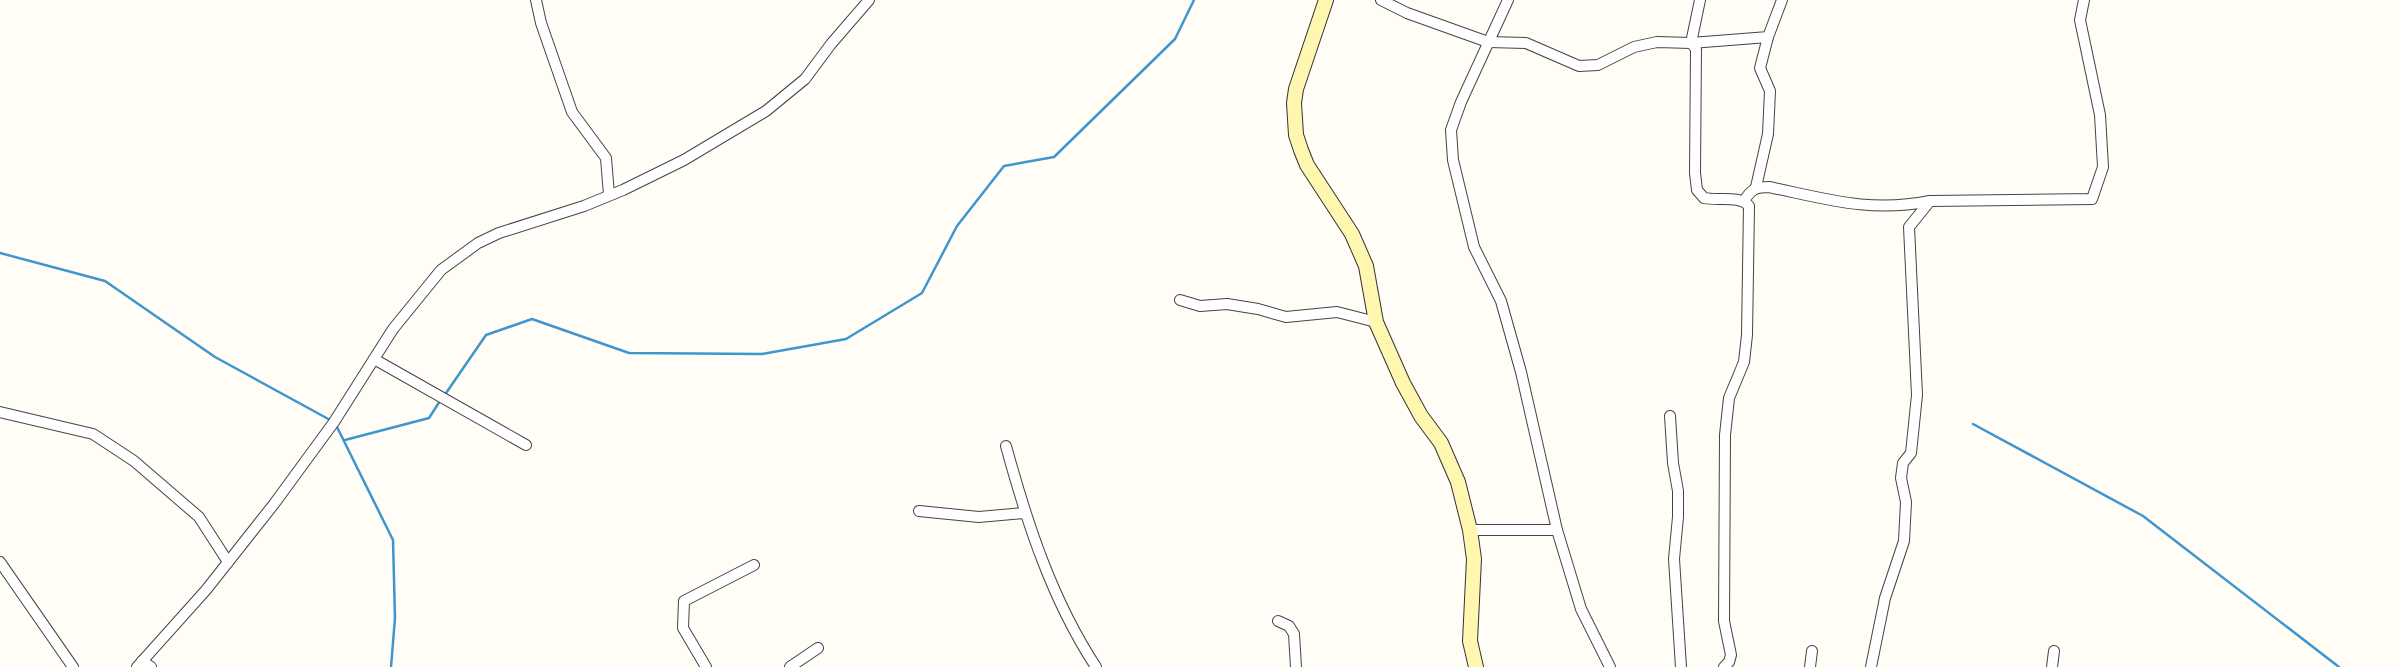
<svg xmlns="http://www.w3.org/2000/svg" width="2400" height="667" viewBox="0 0 2400 667" font-family="'PT Serif',serif">
<style>
.lines{fill:none;stroke-linecap:round;stroke-linejoin:round}
.stream{stroke:#3f96cf;stroke-width:2.5}
.street-casing{stroke:#444;stroke-width:12}
.secondary-casing{stroke:#333;stroke-width:16}
.street{stroke:#fff;stroke-width:10}
.secondary{stroke:#fff6b0;stroke-width:14}
</style>
<rect width="100%" height="100%" fill="#fffdf5"/>
<g class="lines">
<g class="stream">
<polyline points="0,253 105,281 215,357 332,421"/>
<polyline points="444,396 486,335 532,319 629,353 762,354 846,339 922,293 957,226 1004,166 1054,157 1175,39 1194,0"/>
<polyline points="1973,424 2143,516 2339,667"/>
<polyline points="336,425 393,540 395,618 391,667"/>
<polyline points="345,440 429,418 440,401"/>
</g>
<defs>
<g id="street">
<polyline points="536,0 541,23 572,112 606,158 609,195"/>
<path d="M 1381,0 L 1407,13 L 1488,42 L 1526,43 L 1579,66 L 1598,65 L 1634,47 L 1657,42 L 1691,43 L 1696,49 L 1695,173 L 1697,190 L 1704,198 C 1718,201 1740,195 1749,206 L 1747,335 L 1744,362 L 1729,398 L 1725,435 L 1724,621 L 1731,655 L 1729,662 L 1724,667"/>
<polyline points="1508,0 1461,102 1451,130 1453,160 1474,247 1501,301 1521,372 1557,530 1581,609 1610,667"/>
<polyline points="1700,0 1691,43 1768,37 1782,0"/>
<polyline points="1756,187 1768,134 1770,91 1760,68 1768,37"/>
<path d="M 1744,201 C 1751,189 1756,187 1769,187 C 1827,199 1870,213 1930,201 L 1909,227 L 1917,395 L 1911,453 L 1903,463 L 1901,478 L 1906,502 L 1904,541 L 1885,598 L 1871,667"/>
<polyline points="1930,201 2092,199 2103,167 2100,115 2080,20 2084,0"/>
<polyline points="1180,300 1200,306 1227,304 1258,309 1286,317 1337,312 1376,322"/>
<polyline points="374,359 526,445"/>
<polyline points="0,412 93,434 134,461 199,517 228,562"/>
<polyline points="1670,416 1673,463 1678,491 1678,517 1674,559 1681,667"/>
<path d="M 1006,446 C 1027,523 1052,600 1096,667"/>
<polyline points="919,511 979,517 1024,513"/>
<polyline points="1470,530 1557,530"/>
<polyline points="0,562 73,667"/>
<polyline points="1278,621 1289,626 1294,634 1296,667"/>
<polyline points="142,661 151,667"/>
<polyline points="137,667 206,590 274,504 334,422 393,329 441,270 478,243 499,233 584,206 623,190 684,160 766,111 805,79 831,44 869,0"/>
<polyline points="706,667 683,628 684,601 754,565"/>
<polyline points="790,667 818,648"/>
<polyline points="1810,667 1812,651"/>
<polyline points="2052,667 2054,651"/>
</g>
<polyline id="secondary" points="1326,0 1296,89 1294,103 1296,135 1301,150 1307,165 1352,234 1366,266 1376,322 1403,383 1421,416 1441,443 1458,482 1470,530 1474,559 1470,641 1476,667"/>
</defs>
<use href="#street" class="street-casing"/>
<use href="#secondary" class="secondary-casing"/>
<use href="#street" class="street"/>
<use href="#secondary" class="secondary"/>
</g>
</svg>
